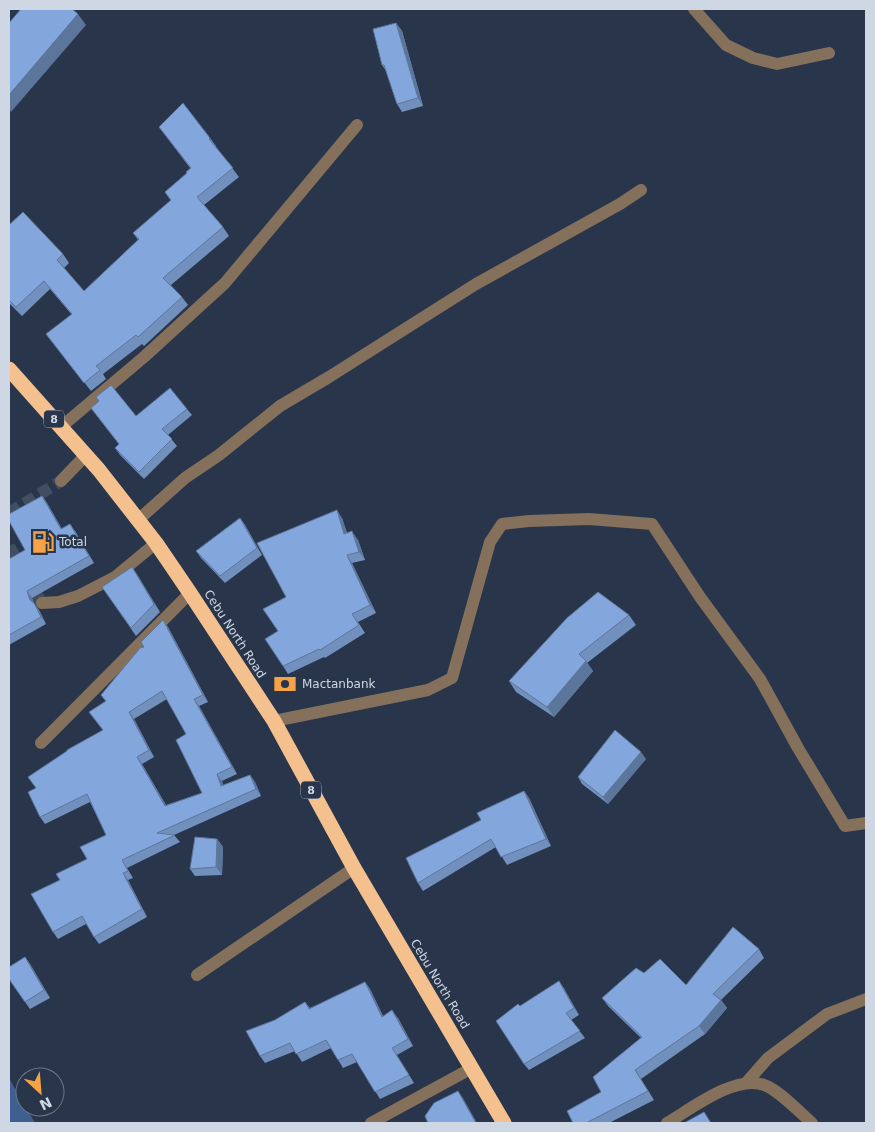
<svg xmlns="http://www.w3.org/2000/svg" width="875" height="1132" viewBox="0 0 875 1132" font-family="'DejaVu Sans',sans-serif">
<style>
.water{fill:#3e5f90}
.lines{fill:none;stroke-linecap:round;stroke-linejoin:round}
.minor-tunnel{stroke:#414d61;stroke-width:12;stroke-dasharray:12 6;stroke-linecap:butt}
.minor{stroke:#85705c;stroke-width:12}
.highway{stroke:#f4c18e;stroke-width:15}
.wall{fill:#7190be;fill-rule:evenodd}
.shaded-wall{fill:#5c759b}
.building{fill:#83a7dd;stroke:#5c759b;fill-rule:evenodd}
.labels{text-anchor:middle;stroke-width:5;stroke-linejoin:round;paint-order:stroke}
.shield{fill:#28354a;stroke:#9da6b6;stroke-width:1}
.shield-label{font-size:11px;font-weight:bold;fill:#cfd7e4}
.poi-label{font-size:12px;fill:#cfd7e4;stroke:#28354a;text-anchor:start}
.street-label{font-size:12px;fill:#cfd7e4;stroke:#28354a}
</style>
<rect width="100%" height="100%" fill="#28354a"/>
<polygon class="water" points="9,1078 35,1123 9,1123"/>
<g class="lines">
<g class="minor-tunnel">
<polyline points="9,513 61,481"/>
<polyline points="9,546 28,581 42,603"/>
</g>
<g class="minor">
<polyline points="694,9 726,45 753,58 777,64 829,53"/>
<polyline points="61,427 144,357 225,283 357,125"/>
<polyline points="61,481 86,455"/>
<polyline points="138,520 185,478 219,455 280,406 329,377 476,284 620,204 641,190"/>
<polyline points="42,603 59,602 78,596 115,577 156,543"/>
<polyline points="274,721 428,690 452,678 490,542 502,524 529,521 589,519 652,524 700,597 760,679 798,748 845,826 866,823"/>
<polyline points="41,743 190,593"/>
<polyline points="197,975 354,868"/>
<polyline points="746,1083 768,1058 827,1014 866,999"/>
<polyline points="371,1123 472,1068"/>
<path d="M 667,1123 C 691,1109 736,1074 764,1085 C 779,1090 799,1112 812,1123"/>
</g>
<polyline class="highway" points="9,369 99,470 156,543 190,593 274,721 354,868 504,1123"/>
</g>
<g class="wall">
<polygon points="396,23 402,31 423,106 402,112 397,104 386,71 382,65"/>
<polygon points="159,127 210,138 216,146 216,147 239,177 204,205 223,227 229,236 171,285 182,297 188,305 144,346 142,344 103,374 106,379 91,391 46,334 72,315 50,289 22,316 9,303 9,225 63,254 69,263 64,268 84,291 138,240 133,233 171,201 165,192 187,173 190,168"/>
<polygon points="91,408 136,416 187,409 192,415 168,435 177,446 144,479 120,455 115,448 119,444"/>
<polygon points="42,496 47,503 62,529 75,531 94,563 32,598 34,603 39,610 46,624 9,645 9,559 25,550"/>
<polygon points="240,518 245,525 262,555 225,583 201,558 196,551"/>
<polygon points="342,518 347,533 358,540 365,560 352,563 376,613 358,622 365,633 325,658 324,657 288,674 283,666 278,631 286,597"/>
<polygon points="132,567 160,612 136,636 102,587"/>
<polygon points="629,615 636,625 587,663 593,671 554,717 516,692 509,681"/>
<path d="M 163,620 L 168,627 L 208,702 L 199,706 L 237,774 L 222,781 L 223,785 L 250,775 L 255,782 L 261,796 L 174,835 L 180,842 L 127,868 L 133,878 L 128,880 L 147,917 L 99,944 L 94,937 L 86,924 L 58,939 L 53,932 L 60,880 L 87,859 L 106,835 L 90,802 L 45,824 L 40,817 L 36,788 L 103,730 L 106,702 L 101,695 L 144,647 ZM 167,699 L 186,734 L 202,793 L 166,805 L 142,764 L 154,757 L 134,719 Z"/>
<polygon points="646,759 608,804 582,784 578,777"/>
<polygon points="524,791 529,798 551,846 507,865 496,847 423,891 418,883 481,820"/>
<polygon points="217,839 223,847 222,875 195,876 190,869"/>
<polygon points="759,949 764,958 721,1000 727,1008 705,1034 641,1079 654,1100 609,1123 573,1123 601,1092 641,1038 608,1006 602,998 644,973 686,985"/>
<polygon points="25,957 30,964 50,998 30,1009 9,979"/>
<polygon points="559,981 579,1015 571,1020 585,1038 529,1070 524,1064 520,1006"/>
<polygon points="365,982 370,989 383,1016 398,1018 413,1046 397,1055 414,1083 380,1099 357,1062 343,1068 331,1048 302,1062 295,1051 265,1063 260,1056 275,1020 305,1002 310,1008"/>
</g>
<g class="shaded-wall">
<polygon points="78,14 86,25 11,112 9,108 9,95"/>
<polygon points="396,23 402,31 423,106 418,98"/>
<polygon points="42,496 47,503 66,536 61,529"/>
<polygon points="337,510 342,518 350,542 344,534"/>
<polygon points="240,518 245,525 262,555 257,548"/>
<polygon points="70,524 75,531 94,563 89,556"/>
<polygon points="352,531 358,540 365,560 359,552"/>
<polygon points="347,555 352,563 376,613 370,605"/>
<polygon points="132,567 137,574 160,612 154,604"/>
<polygon points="27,591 32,598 35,607 30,600"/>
<polygon points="34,603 39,610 46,624 41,617"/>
<polygon points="163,620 168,627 208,702 203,695"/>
<polygon points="586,661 593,671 554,717 547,707"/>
<polygon points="194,699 199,706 237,774 232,767"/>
<polygon points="129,712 134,719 154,757 149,750"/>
<polygon points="641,752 646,759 608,804 603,797"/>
<polygon points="137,757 142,764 170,813 165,806"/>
<polygon points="217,774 222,781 226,793 221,786"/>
<polygon points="250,775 255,782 261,796 256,789"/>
<polygon points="524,791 529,798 551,846 546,839"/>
<polygon points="217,839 223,847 222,875 216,867"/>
<polygon points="123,873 128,880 147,917 142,909"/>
<polygon points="25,957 30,964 50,998 44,990"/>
<polygon points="559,981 564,988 579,1015 574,1008"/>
<polygon points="365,982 370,989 387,1024 382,1017"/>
<polygon points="721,1000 727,1008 705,1034 699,1026"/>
<polygon points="392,1010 398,1018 413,1046 408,1039"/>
<polygon points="458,1091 463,1098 477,1123 476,1123"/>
</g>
<g class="building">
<polygon points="21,9 72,9 78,14 9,95 9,23"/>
<polygon points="396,23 418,98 397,104 384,65 382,65 373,29"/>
<polygon points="183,103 210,138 209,139 233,168 197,197 223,227 163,278 182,297 138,337 136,335 96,366 100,370 84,383 46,334 72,314 44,281 16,307 9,300 9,225 23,212 63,254 57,260 84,291 139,239 133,233 171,200 165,192 187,173 186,172 191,168 159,127"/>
<polygon points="111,385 136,416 170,388 187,409 162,429 172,439 139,472 115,448 119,444 91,408 99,401 96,397"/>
<polygon points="42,496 61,529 70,524 89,556 27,591 30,600 34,603 41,617 9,635 9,559 25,550 9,521 9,514"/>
<polygon points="337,510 344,534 352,531 359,552 347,555 370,605 352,614 359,625 320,650 319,649 283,666 265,639 278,631 263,609 286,597 257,543"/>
<polygon points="240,518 257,548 220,576 196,551"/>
<polygon points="132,567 154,604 131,628 102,587"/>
<polygon points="598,592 629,615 579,654 586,661 547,707 509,681 567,618"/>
<path d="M 163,620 L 203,695 L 194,699 L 232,767 L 217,774 L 221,786 L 250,775 L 256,789 L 157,833 L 175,835 L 122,860 L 128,871 L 123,873 L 142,909 L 94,937 L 82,916 L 53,932 L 31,894 L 60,880 L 56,874 L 87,859 L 80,847 L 106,835 L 87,794 L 40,817 L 28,792 L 36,788 L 28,777 L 67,751 L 67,750 L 103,730 L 89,712 L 106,701 L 101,695 L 140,648 L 144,647 L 141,642 ZM 162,691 L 186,734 L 176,740 L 202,793 L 165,806 L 137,757 L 149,750 L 129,712 Z"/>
<polygon points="615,730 641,752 603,797 578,777"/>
<polygon points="524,791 546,839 501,857 491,839 418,883 406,858 481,820 477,813"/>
<polygon points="195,837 217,839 216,867 190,869"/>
<polygon points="733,927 759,949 713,994 721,1000 699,1026 635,1070 648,1091 586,1123 573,1123 567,1111 601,1092 593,1077 642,1037 602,998 636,968 644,973 660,959 686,985"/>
<polygon points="25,957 44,990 25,1002 9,979 9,967"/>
<polygon points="559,981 574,1008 566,1013 580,1031 524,1064 496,1021 518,1004 520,1006"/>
<polygon points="365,982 382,1017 392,1010 408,1039 392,1048 409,1075 375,1092 352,1054 338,1060 326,1040 296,1054 290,1043 260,1056 246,1031 275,1020 305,1002 309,1009"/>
<polygon points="458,1091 476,1123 428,1123 425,1116 434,1103"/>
<polygon points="704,1112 711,1123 684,1123"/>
</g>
<defs>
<symbol id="fuel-bare" viewBox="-9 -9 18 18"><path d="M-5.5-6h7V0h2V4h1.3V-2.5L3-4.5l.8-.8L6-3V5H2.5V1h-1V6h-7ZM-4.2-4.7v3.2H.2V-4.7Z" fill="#f5a345" stroke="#28354a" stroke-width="2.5" paint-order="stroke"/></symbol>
<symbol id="bank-bare" viewBox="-9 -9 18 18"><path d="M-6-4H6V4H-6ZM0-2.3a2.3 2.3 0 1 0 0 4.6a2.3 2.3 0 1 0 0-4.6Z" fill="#f5a345" stroke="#28354a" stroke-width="2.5" paint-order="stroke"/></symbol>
</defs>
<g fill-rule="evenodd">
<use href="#fuel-bare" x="27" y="526" width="32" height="32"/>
<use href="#bank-bare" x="269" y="668" width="32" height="32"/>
</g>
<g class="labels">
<g class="shield">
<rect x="44" y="410.5" width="20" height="17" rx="4"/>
<rect x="301" y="781.5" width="20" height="17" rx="4"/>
</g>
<g class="shield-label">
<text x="54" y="423">8</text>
<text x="311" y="794">8</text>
</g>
<g class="poi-label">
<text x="59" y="546">Total</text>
<text x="302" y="688">Mactanbank</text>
</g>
<g class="street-label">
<text transform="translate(235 634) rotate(57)" y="4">Cebu North Road</text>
<text transform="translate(440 984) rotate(59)" y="4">Cebu North Road</text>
</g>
</g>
<rect width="875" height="1132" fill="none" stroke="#cfd7e4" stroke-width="20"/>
<g transform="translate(40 1092) rotate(154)"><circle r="24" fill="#28354a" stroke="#6b7688"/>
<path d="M0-4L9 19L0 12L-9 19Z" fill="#f5a345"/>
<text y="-8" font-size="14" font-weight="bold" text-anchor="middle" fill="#cfd7e4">N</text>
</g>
</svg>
